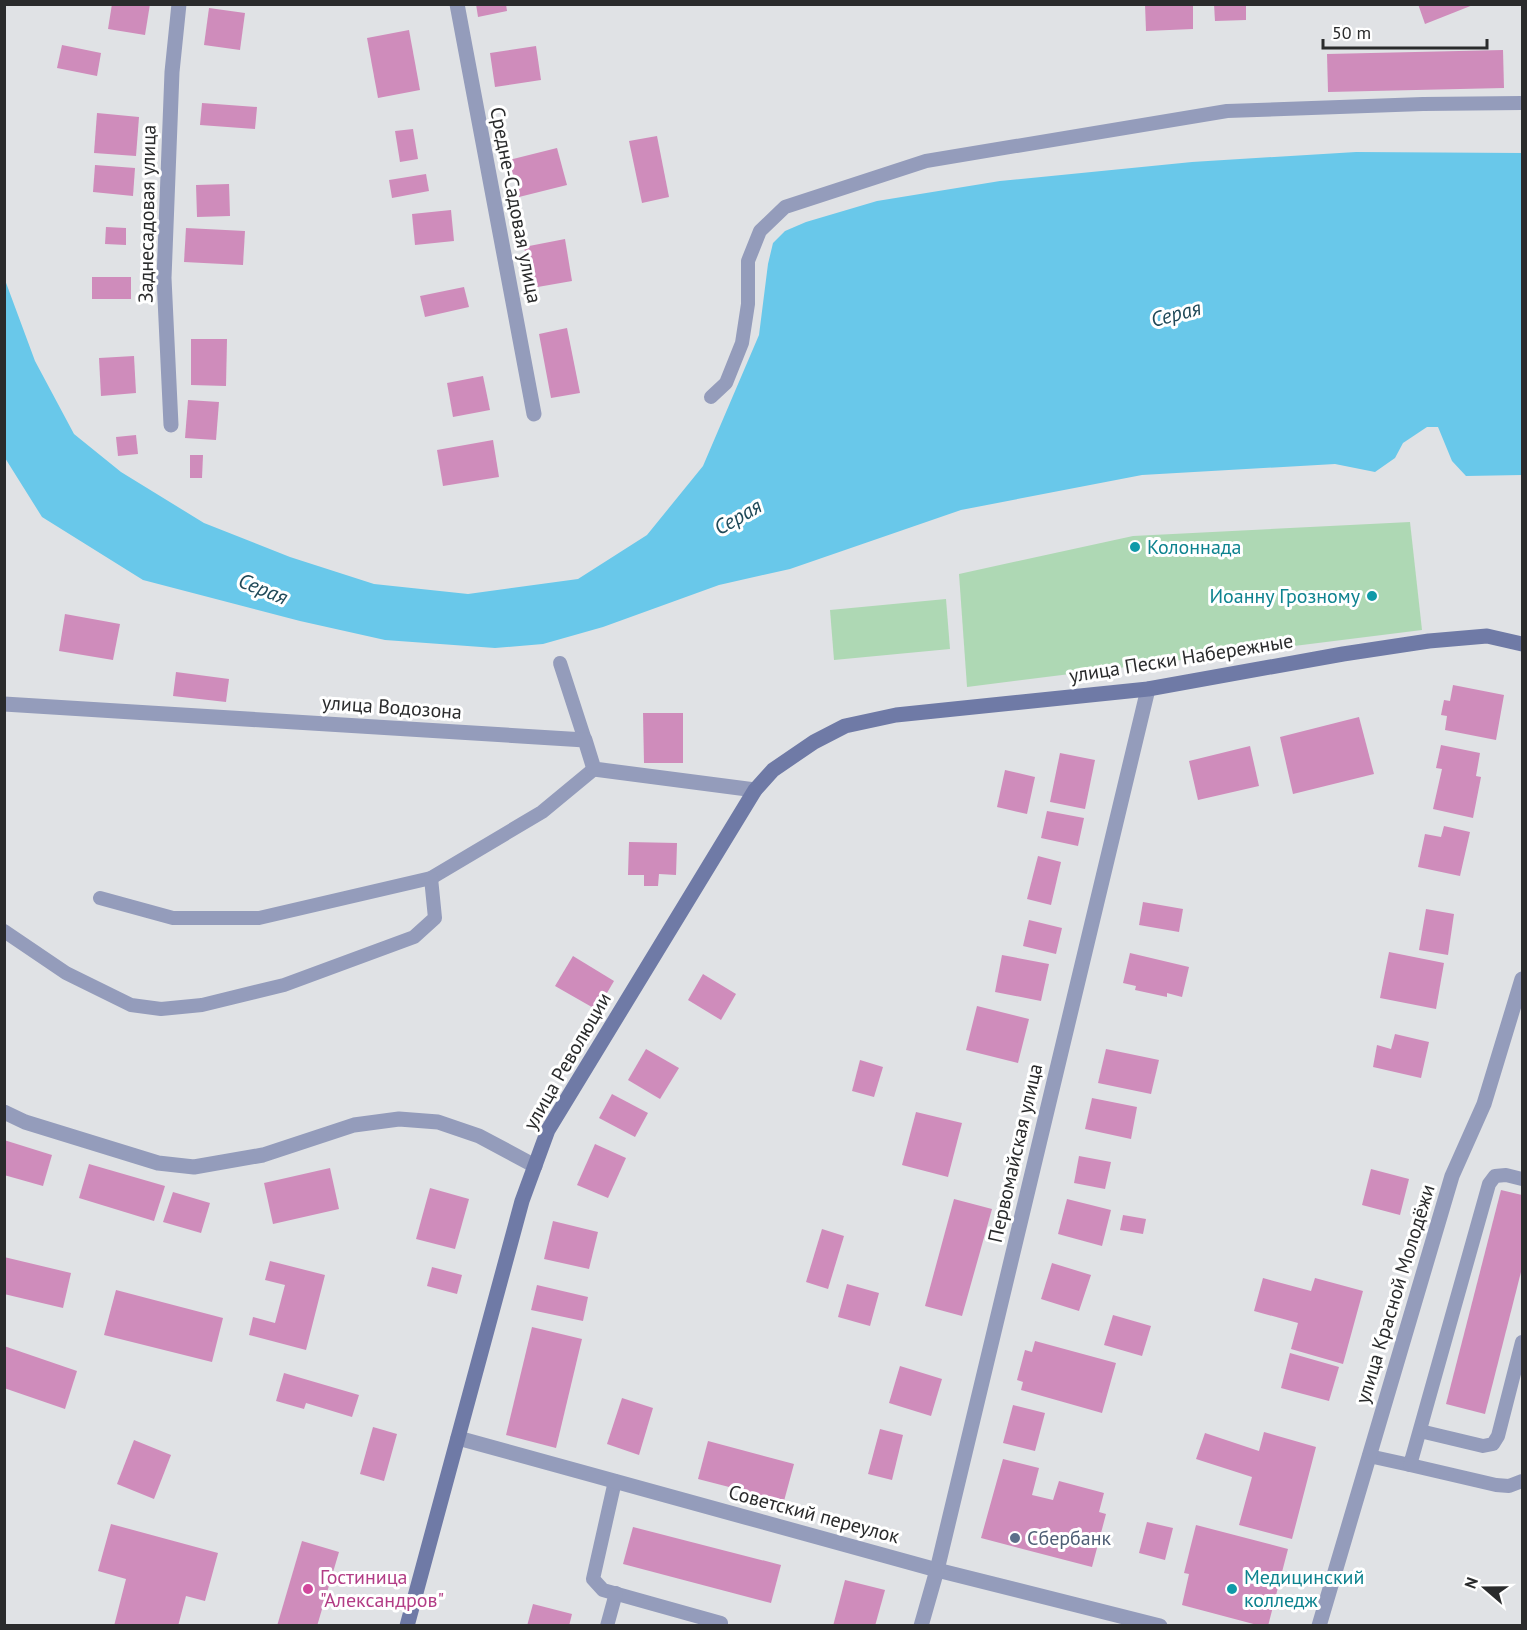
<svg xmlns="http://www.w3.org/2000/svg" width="1527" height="1630" viewBox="0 0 1527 1630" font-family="'PT Sans',sans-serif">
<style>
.green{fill:#aed8b4}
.water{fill:#69c8ea}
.building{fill:#cf8cbb}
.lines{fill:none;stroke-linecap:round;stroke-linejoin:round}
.lane{stroke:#949cbb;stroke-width:14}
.street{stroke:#949cbb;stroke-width:15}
.secondary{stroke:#6f7aa6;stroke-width:15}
.culture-dot{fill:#0f9aa8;stroke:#fff;stroke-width:2}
.service-dot{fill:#5c6f8a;stroke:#fff;stroke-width:2}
.hotel-dot{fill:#d1479c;stroke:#fff;stroke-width:2}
.labels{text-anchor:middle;stroke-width:6;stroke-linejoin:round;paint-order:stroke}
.street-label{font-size:20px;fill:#2a2b2c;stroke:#fff}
.culture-label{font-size:20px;fill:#0d838f;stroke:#fff;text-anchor:start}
.service-label{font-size:20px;fill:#4e5e75;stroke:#fff;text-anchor:start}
.hotel-label{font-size:20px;fill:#b23c85;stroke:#fff;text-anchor:start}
.water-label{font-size:21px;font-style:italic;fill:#1f4958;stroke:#fff}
</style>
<rect width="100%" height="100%" fill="#e0e2e5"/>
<g class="green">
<polygon points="1410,522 1422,630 967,687 959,574 1133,536"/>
<polygon points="946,599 950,649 834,660 830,610"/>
</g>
<polygon class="water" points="1356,152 1522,153 1522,475 1466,476 1452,461 1438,427 1427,427 1403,443 1395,458 1375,472 1335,464 1142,475 961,510 790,569 719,585 603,627 543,644 495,648 385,640 300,621 143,580 42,517 5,458 5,280 35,361 74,434 121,472 204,523 290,557 374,584 468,594 578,579 647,535 703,466 759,335 768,264 773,243 785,231 806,222 877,201 1000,181 1192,162"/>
<g class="building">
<polygon points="112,4 150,4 145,35 108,29"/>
<polygon points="476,4 506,4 507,11 478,17"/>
<polygon points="1145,4 1193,4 1193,29 1146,31"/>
<polygon points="1214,4 1246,4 1246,20 1215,21"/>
<polygon points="1418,4 1473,4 1473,5 1425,24"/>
<polygon points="209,8 245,13 240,50 204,45"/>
<polygon points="409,30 420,90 378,98 367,38"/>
<polygon points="62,45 101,53 97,76 57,68"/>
<polygon points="536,46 541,80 495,87 490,53"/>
<polygon points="1503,50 1504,88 1328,92 1327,54"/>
<polygon points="202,103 257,107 255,129 200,125"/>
<polygon points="97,113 139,117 136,156 94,153"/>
<polygon points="413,129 418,159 400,162 395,131"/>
<polygon points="657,136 669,197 642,203 629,141"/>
<polygon points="557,148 567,185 519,197 509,160"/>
<polygon points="95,165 135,168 133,196 93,192"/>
<polygon points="426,174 429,191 392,198 389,180"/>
<polygon points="229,184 230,216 197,217 196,185"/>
<polygon points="451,210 454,241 415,245 412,214"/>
<polygon points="106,227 126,228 126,245 105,244"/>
<polygon points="186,228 245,231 243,265 184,262"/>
<polygon points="565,239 572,281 532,288 524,247"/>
<rect x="92" y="277" width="39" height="22"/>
<polygon points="464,287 469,307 425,317 420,296"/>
<polygon points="567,328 580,393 551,398 539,334"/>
<polygon points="191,339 227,339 226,386 191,385"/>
<polygon points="134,356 136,393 101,396 99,358"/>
<polygon points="483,376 490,410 453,417 447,383"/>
<polygon points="188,400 219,402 216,440 185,438"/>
<polygon points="136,435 138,454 118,456 116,437"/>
<polygon points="493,440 499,477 443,486 437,450"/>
<polygon points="190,455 203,455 202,478 190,478"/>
<polygon points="65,614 120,624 113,660 59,651"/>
<polygon points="176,672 229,679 226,702 173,696"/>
<polygon points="1453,685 1504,695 1496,740 1445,730 1447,716 1441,715 1444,700 1450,701"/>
<polygon points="643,713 683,713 683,763 644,763"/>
<polygon points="1359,717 1374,774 1293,794 1280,737"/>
<polygon points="1441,745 1480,753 1476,776 1481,777 1473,818 1433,809 1442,769 1436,768"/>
<polygon points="1250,746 1259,786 1198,800 1189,761"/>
<polygon points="1060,753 1095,760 1085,809 1050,802"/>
<polygon points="1005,770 1035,777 1027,814 997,807"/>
<polygon points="1047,811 1084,818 1078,846 1041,838"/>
<polygon points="1444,826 1470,832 1460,876 1418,867 1425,834 1441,837"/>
<polygon points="629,842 677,843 676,875 659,874 658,886 644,886 644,875 628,875"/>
<polygon points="1038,856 1061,862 1051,905 1027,899"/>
<polygon points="1143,902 1183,909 1179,932 1139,925"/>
<polygon points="1426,909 1454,914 1448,955 1419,950"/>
<polygon points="1029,920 1062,928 1056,954 1023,946"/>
<polygon points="1389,952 1444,963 1436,1009 1380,998"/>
<polygon points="1130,953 1189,967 1182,997 1167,993 1167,997 1135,990 1136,986 1123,983"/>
<polygon points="1002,955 1049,964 1041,1001 995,992"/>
<polygon points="573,956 614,981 597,1010 555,986"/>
<polygon points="703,974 736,994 721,1020 688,1000"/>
<polygon points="977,1006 1029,1019 1018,1063 966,1050"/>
<polygon points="1395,1034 1429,1042 1421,1078 1373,1067 1377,1045 1391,1049"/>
<polygon points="646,1049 679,1068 660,1099 628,1080"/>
<polygon points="1106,1049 1159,1060 1151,1094 1098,1083"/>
<polygon points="860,1060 883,1067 874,1097 852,1091"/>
<polygon points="612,1094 648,1113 635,1137 599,1118"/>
<polygon points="1092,1098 1137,1107 1131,1139 1085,1129"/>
<polygon points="916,1112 962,1123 948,1177 902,1165"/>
<polygon points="4,1140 52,1155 43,1186 4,1175"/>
<polygon points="595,1144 626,1158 608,1198 577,1185"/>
<polygon points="1079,1156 1111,1162 1105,1189 1074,1183"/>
<polygon points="89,1164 165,1186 154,1221 79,1198"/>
<polygon points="330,1168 339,1209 273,1224 264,1183"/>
<polygon points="1371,1169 1409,1179 1400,1215 1362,1205"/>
<polygon points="430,1188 469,1199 455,1249 416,1239"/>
<polygon points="1501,1190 1522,1195 1522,1268 1485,1414 1446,1404"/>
<polygon points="173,1192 210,1203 201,1233 163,1222"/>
<polygon points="954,1199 992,1209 962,1316 925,1306"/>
<polygon points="1067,1199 1111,1210 1102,1246 1058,1234"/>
<polygon points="1123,1215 1146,1219 1143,1234 1120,1230"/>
<polygon points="553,1221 598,1232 589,1269 544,1259"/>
<polygon points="822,1229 844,1236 828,1289 806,1282"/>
<polygon points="4,1257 71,1273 63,1308 4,1294"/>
<polygon points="270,1261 325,1275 306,1350 249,1335 253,1317 275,1323 285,1285 265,1280"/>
<polygon points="1052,1263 1091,1275 1079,1311 1041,1299"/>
<polygon points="432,1267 462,1275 457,1294 427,1286"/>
<polygon points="1263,1278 1311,1291 1315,1278 1363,1291 1343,1364 1291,1349 1298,1323 1254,1311"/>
<polygon points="847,1284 879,1293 870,1326 838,1317"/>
<polygon points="537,1285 588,1297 583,1321 531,1310"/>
<polygon points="116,1290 223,1318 212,1362 104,1335"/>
<polygon points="1113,1315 1151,1326 1142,1356 1104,1345"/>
<polygon points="532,1327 582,1339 556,1448 506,1435"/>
<polygon points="1035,1341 1116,1363 1102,1413 1021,1390 1023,1382 1017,1380 1025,1350 1032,1352"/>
<polygon points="4,1346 77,1371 65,1409 4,1388"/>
<polygon points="1290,1353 1339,1367 1329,1401 1281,1388"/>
<polygon points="900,1366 942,1379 931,1416 889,1403"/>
<polygon points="284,1373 359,1395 352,1417 306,1403 304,1409 276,1401"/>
<polygon points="622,1398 653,1408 639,1455 607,1444"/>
<polygon points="1013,1405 1045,1413 1035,1451 1003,1443"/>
<polygon points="373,1427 397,1434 384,1481 360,1474"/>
<polygon points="880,1429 903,1435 892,1480 868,1474"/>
<polygon points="1264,1432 1316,1447 1292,1539 1239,1525 1252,1477 1196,1459 1205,1433 1259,1451"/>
<polygon points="134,1440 171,1455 154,1499 117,1484"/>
<polygon points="708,1441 794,1464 784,1501 698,1479"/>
<polygon points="1003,1459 1039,1468 1032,1495 1053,1500 1059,1481 1104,1493 1099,1512 1106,1514 1092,1567 981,1538"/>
<polygon points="1147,1522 1173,1528 1165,1560 1139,1553"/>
<polygon points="111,1524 218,1553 205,1601 186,1596 178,1626 114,1626 126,1579 98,1571"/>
<polygon points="1196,1525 1288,1549 1268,1626 1261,1626 1182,1605 1189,1574 1184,1573"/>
<polygon points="633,1527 781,1565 771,1603 623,1564"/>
<polygon points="302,1541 339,1552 317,1626 277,1626"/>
<polygon points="845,1580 885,1590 875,1626 833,1626"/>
<polygon points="533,1604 572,1614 569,1626 527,1626"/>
</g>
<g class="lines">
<g class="lane">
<polyline points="711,397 726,383 742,343 748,304 748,261 760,231 785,207 926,161 1227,111 1423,104 1522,103"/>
<polyline points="560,663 585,740"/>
<polyline points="100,898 173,918 259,918 431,878 542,812 594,769"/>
<polyline points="4,931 66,973 131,1005 161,1009 202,1005 284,985 414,937 435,918 431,878"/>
<polyline points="1420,1431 1483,1446 1493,1444 1498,1436 1522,1342"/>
<polyline points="1369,1456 1410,1465 1489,1184 1495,1176 1506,1175 1522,1179"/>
<polyline points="1410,1465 1496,1485 1509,1486 1522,1481"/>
<polyline points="615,1481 593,1579 603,1590 721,1623"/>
<polyline points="607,1626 616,1593"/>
</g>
<g class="street">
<polyline points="457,4 534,414"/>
<polyline points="171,425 164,278 172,72 179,4"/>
<polyline points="4,704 585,740 594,769 755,790"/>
<polyline points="4,1112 25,1122 158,1163 194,1167 263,1155 354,1125 399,1119 438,1122 479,1136 535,1166"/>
<polyline points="458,1438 937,1570 1160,1626"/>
<polyline points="921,1626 937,1570 1148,689"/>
<polyline points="1319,1626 1452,1176 1484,1104 1522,979"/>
</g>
<polyline class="secondary" points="407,1626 522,1201 548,1130 755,790 773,770 814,742 845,726 896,715 1148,689 1343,654 1429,641 1487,636 1522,644"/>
</g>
<g class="culture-dot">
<circle cx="1135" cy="547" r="6"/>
<circle cx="1372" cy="596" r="6"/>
<circle cx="1232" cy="1589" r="6"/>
</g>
<circle class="service-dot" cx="1015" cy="1538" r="6"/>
<circle class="hotel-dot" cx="308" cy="1589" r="6"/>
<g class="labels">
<g class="street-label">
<text transform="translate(516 205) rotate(79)" y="7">Средне-Садовая улица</text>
<text transform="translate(147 214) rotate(-89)" y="7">Заднесадовая улица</text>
<text transform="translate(1181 658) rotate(-9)" y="7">улица Пески Набережные</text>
<text transform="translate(392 707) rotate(4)" y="7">улица Водозона</text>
<text transform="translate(567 1061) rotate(-60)" y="7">улица Революции</text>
<text transform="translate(1015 1153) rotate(-77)" y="7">Первомайская улица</text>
<text transform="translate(1395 1294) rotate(-73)" y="7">улица Красной Молодёжи</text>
<text transform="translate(814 1514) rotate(15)" y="7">Советский переулок</text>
</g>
<g class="culture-label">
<text x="1147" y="554">Колоннада</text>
<text x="1360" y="603" text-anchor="end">Иоанну Грозному</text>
<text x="1244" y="1584">Медицинский<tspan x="1244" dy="23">колледж</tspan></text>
</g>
<g class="service-label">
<text x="1027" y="1545">Сбербанк</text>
</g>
<g class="hotel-label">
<text x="320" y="1584">Гостиница<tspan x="320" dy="23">"Александров"</tspan></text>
</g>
<g class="water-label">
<text transform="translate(1176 314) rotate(-15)" y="7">Серая</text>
<text transform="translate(738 517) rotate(-30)" y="7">Серая</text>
<text transform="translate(263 589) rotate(22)" y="7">Серая</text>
</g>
</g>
<rect width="1527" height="1630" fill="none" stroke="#2a2b2c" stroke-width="12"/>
<g transform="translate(1485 1588) rotate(290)" stroke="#ffffff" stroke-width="4.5" paint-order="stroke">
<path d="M0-4.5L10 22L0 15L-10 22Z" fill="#2a2b2c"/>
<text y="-9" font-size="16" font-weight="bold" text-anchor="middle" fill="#2a2b2c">N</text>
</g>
<path d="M1323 39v9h164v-9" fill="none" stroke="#2a2b2c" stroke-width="3"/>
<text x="1332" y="39" font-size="18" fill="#2a2b2c" stroke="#ffffff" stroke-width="4.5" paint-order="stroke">50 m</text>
</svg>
